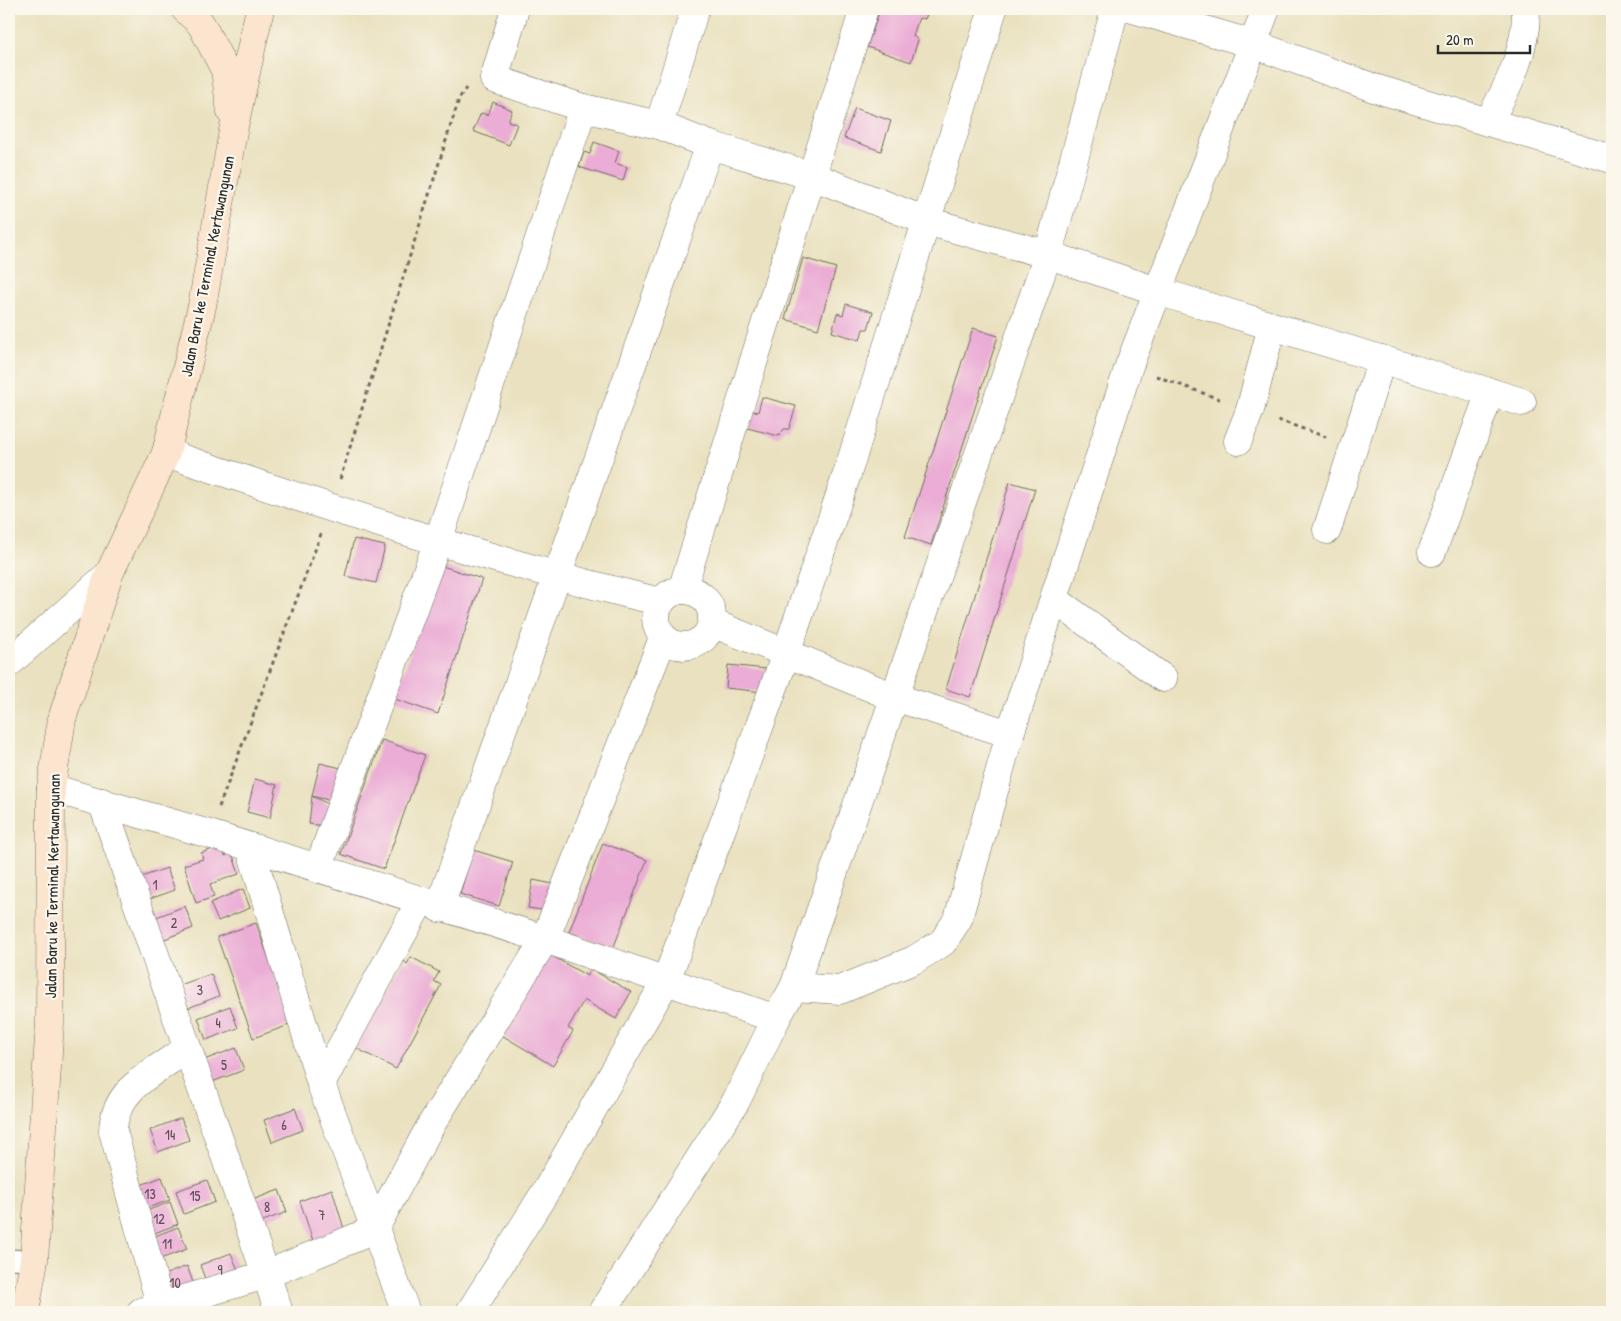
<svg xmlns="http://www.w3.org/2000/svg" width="1621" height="1321" viewBox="0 0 1621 1321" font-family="'Patrick Hand',sans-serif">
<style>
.building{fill:#ebadd6}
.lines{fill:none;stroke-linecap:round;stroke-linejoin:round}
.service-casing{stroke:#6e6b5f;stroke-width:21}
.minor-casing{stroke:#6e6b5f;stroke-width:29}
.secondary-casing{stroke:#6e6b5f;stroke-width:29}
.path{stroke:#6e6b5f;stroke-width:3;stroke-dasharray:4 4;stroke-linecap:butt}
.service{stroke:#fff;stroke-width:19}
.minor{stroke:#fff;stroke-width:28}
.secondary{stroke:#fce5cf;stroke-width:28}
.labels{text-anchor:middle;stroke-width:4.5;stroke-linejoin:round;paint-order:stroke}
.number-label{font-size:14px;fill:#5b4c56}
.street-label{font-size:16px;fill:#2b2b2b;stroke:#fbf7ec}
</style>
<rect width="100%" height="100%" fill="#fbf7ec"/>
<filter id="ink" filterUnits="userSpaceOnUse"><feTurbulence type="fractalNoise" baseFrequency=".02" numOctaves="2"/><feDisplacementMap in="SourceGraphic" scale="10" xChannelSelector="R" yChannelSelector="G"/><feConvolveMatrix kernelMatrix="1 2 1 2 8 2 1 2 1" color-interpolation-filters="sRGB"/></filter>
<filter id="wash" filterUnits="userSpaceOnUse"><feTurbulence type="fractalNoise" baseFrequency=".0096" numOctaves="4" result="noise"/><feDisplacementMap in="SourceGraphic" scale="20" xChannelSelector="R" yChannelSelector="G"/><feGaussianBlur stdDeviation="1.12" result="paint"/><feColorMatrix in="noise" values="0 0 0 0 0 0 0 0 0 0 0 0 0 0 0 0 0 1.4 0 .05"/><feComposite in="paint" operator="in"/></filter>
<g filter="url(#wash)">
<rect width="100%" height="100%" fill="#e9e1bf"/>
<g id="blocks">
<g class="building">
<polygon points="880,9 929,9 925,19 919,18 913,36 918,40 911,62 867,47"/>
<polygon points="493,102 512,110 508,121 517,124 509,145 473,131 481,113 488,115"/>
<polygon points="855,108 891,121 881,151 844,138"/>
<polygon points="594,142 619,151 615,163 627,167 623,181 579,167 584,152 590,154"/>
<polygon points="803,258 836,268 818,329 785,319"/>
<polygon points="846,304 873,312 868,329 863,329 860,340 832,332 837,313 843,315"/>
<polygon points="973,328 998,336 931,545 905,537"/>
<polygon points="762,397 796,406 789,429 784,429 779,436 747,428 752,411 758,412"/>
<polygon points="1010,482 1035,489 970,697 946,689"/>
<polygon points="354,539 385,546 376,583 345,576"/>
<polygon points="439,565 482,579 438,714 395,699"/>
<polygon points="728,665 766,669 763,692 726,688"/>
<polygon points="382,740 425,755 384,869 341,854"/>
<polygon points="320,763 345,769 337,802 312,796 334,807 325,826 309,824 312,796"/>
<polygon points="255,779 277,785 270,818 247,812"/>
<polygon points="603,843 647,860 613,949 569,932"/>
<polygon points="222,846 225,856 232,853 239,874 210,884 214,897 196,903 184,865 203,859 201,853"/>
<polygon points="473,850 513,862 499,906 460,894"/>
<polygon points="167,868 175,890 144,901 136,879"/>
<polygon points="533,880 553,884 549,911 528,908"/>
<polygon points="243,889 250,908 218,921 210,903"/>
<polygon points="185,906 193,928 162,940 154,918"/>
<polygon points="256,923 292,1024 253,1038 217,937"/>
<polygon points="547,953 587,976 591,969 631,992 616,1019 584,1000 568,1028 573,1031 553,1066 500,1034"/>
<polygon points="411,957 439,972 434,981 441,985 396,1069 356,1048 403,960 407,964"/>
<polygon points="211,974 219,996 188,1008 180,985"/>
<polygon points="230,1006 238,1028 206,1040 198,1018"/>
<polygon points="236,1048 244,1070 212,1082 204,1060"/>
<polygon points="295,1108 303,1130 272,1142 264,1120"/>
<polygon points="181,1118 189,1140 158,1152 150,1130"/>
<polygon points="162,1177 170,1200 139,1211 130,1189"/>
<polygon points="207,1180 215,1202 184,1214 176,1191"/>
<polygon points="332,1189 344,1229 313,1241 300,1201"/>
<polygon points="279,1190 287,1212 255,1224 247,1202"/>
<polygon points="170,1202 178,1224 147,1236 139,1214"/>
<polygon points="178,1227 187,1249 155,1261 147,1239"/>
<polygon points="231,1253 240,1275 208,1287 200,1265"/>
<polygon points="187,1266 195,1288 164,1301 156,1278"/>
</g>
</g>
</g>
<g filter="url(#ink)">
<use href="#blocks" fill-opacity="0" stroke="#6e6b5f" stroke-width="1"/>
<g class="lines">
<defs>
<polyline id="service" points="9,1259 34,1260"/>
<g id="minor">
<polyline points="515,9 494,79 583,108 659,125 710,145 812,176 926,221 1046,254 1157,291 1522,402"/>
<polyline points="1266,9 1253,44 1374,88 1612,159"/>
<path d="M 1488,122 C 1508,88 1527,49 1526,9"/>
<polyline points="659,125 695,9"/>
<polyline points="1238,441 1250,410 1272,326"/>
<path d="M 166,453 C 329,508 493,562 661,602"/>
<polyline points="1327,530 1382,359"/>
<polyline points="1432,552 1490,392"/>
<polyline points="682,590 864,9"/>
<circle cx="684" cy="618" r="28"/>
<polyline points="1054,599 1163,678"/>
<polyline points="712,623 894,697 1010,734"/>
<polyline points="9,663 109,574"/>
<polyline points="51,788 209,834 545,939 776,1019 794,987 840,990 914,960 943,942 958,919 1010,734 1129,366 1253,44 1133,9"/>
<polyline points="102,802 279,1312"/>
<polyline points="250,847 321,1084 406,1312"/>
<polyline points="318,869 438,541 583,108"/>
<polyline points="439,908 710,145"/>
<polyline points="794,987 1048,254 1115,9"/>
<polyline points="321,1084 420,902"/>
<polyline points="141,1312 265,1275 374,1230 431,1125 545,939 663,638"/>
<path d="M 162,1312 L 113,1131 C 114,1088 156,1071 187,1049"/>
<polyline points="470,1312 549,1186 666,981 786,654 847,474 993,9"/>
<polyline points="602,1312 736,1101 776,1019"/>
</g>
<g id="secondary">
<polyline points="185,9 201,24 225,70 231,112"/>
<polyline points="25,1312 34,1260 50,1023 51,788 62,719 109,574 166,453 202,306 233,131 260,9"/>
</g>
</defs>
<use href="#service" class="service-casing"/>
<use href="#minor" class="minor-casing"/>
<use href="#secondary" class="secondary-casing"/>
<g class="path">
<polyline points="1156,376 1222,400"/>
<polyline points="1278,420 1326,437"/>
<polyline points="340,479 459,99 466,88"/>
<polyline points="219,807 321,534"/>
</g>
<use href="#service" class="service"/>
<use href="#minor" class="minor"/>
<use href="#secondary" class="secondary"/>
</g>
</g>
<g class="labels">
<g class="number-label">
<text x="155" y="890">1</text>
<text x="174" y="928">2</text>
<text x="200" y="995">3</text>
<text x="218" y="1028">4</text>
<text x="224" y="1070">5</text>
<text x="284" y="1130">6</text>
<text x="170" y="1140">14</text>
<text x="150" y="1199">13</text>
<text x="195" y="1201">15</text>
<text x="267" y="1212">8</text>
<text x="322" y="1220">7</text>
<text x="159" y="1224">12</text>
<text x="167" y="1249">11</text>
<text x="220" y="1275">9</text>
<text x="175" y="1288">10</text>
</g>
<g class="street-label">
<text transform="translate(207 266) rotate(-79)" y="6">Jalan Baru ke Terminal Kertawangunan</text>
<text transform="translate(52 886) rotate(-89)" y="6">Jalan Baru ke Terminal Kertawangunan</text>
</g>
</g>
<rect width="1621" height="1321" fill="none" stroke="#fbf7ec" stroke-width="30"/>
<path d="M1438 45v8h92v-8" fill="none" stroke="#2b2b2b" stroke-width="2.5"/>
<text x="1446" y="45" font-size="15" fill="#2b2b2b" stroke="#fbf7ec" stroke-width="4" paint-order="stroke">20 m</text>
</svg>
